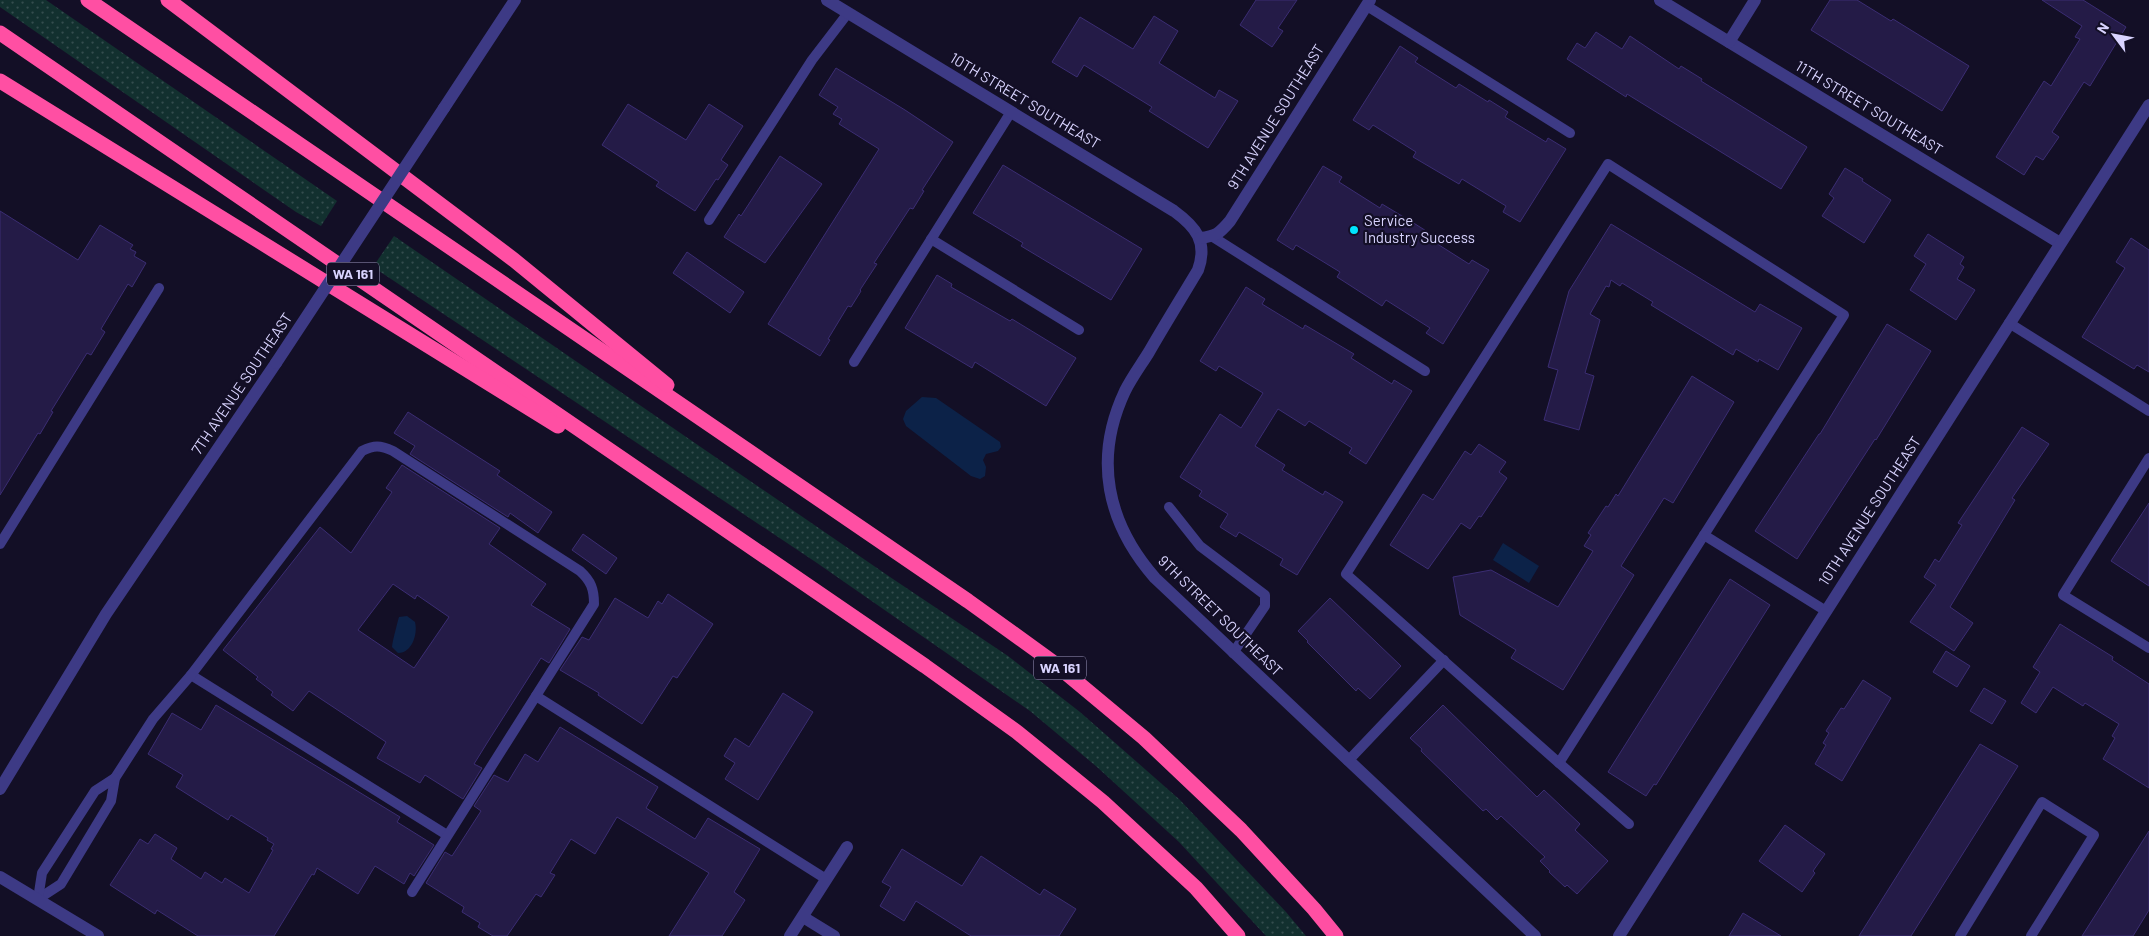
<svg xmlns="http://www.w3.org/2000/svg" width="2149" height="936" viewBox="0 0 2149 936" font-family="Barlow,sans-serif">
<style>
.grass{fill:url(#grass-dots)}
.water{fill:#0c2248}
.building{fill:#241b47;stroke:#3b2d73;fill-rule:evenodd}
.lines{fill:none;stroke-linecap:round;stroke-linejoin:round}
.service{stroke:#3d3a85;stroke-width:10}
.minor{stroke:#3d3a85;stroke-width:12}
.tertiary{stroke:#3d3a85;stroke-width:12}
.motorway{stroke:#ff4fa3;stroke-width:15}
.tertiary-bridge{stroke:#3d3a85;stroke-width:12}
.poi-dot{fill:#00e5ff;stroke:#130f26;stroke-width:2}
.labels{text-anchor:middle;stroke-width:4.5;stroke-linejoin:round;paint-order:stroke}
.shield{fill:#130f26;stroke:#9e99be;stroke-width:1}
.shield-label{font-size:14px;font-weight:bold;fill:#d9d4ff}
.street-label{font-size:15px;fill:#d9d4ff;stroke:#130f26}
.poi-label{font-size:15px;fill:#d9d4ff;stroke:#130f26;text-anchor:start}
</style>
<defs>
<pattern id="grass-dots" width="8" height="8" patternUnits="userSpaceOnUse" patternTransform="scale(1.25)"><rect width="8" height="8" fill="#12302f"/><path d="M2 2h.1M6 6h.1" fill="none" stroke="#344d4e" stroke-width="1.8" stroke-linecap="round"/></pattern>
</defs>
<rect width="100%" height="100%" fill="#130f26"/>
<g class="grass">
<polygon points="0,0 46,0 337,201 321,226 296,212 0,7"/>
<polygon points="394,236 890,577 1008,656 1080,712 1179,799 1286,912 1306,936 1266,936 1179,842 1097,767 1030,711 817,563 373,267"/>
</g>
<g class="water">
<polygon points="922,397 936,398 1000,442 1001,447 998,451 986,454 983,460 986,467 985,476 980,479 971,476 906,426 903,419 906,411"/>
<polygon points="1503,543 1539,566 1529,583 1493,560"/>
<path d="M 407,616 L 415,622 C 418,634 412,653 398,653 L 392,647 C 392,643 398,620 399,617 Z"/>
</g>
<g class="building">
<polygon points="1256,0 1297,0 1278,28 1283,31 1272,47 1240,25"/>
<polygon points="1830,0 1857,0 1891,21 1893,19 1969,66 1942,111 1811,30"/>
<polygon points="2042,0 2083,0 2126,27 2090,86 2084,82 2052,132 2059,137 2043,160 2036,156 2024,175 1996,157 2044,81 2051,86 2080,39 2075,37 2082,26"/>
<polygon points="1154,16 1178,31 1159,63 1215,98 1219,90 1238,101 1208,148 1149,111 1152,107 1084,65 1077,77 1052,62 1080,17 1133,49"/>
<polygon points="1596,32 1622,49 1630,36 1679,69 1681,66 1702,79 1701,81 1807,147 1781,189 1627,94 1626,97 1567,59 1577,43 1585,48"/>
<polygon points="1400,46 1418,58 1415,62 1456,88 1459,84 1488,102 1489,100 1508,112 1505,117 1546,142 1548,138 1566,149 1520,222 1503,212 1506,206 1462,179 1459,184 1413,157 1416,152 1373,125 1369,130 1353,120"/>
<polygon points="836,68 905,110 953,142 922,190 924,191 913,209 910,208 874,263 877,264 860,290 861,291 851,307 848,306 828,339 830,340 820,356 768,324 879,149 839,124 842,119 833,114 838,107 819,95"/>
<polygon points="628,104 686,140 709,104 743,126 721,160 728,165 718,180 716,179 695,211 656,186 659,182 602,145"/>
<polygon points="780,156 822,184 765,263 724,237 739,214 741,216"/>
<polygon points="1003,165 1142,249 1111,300 1021,246 1023,243 973,213"/>
<polygon points="1323,166 1342,177 1339,182 1380,208 1382,204 1412,222 1431,234 1428,238 1469,264 1472,260 1489,270 1443,344 1426,333 1430,328 1386,300 1382,306 1351,286 1337,277 1340,272 1296,245 1293,250 1277,240"/>
<polygon points="1845,168 1863,179 1862,181 1891,200 1864,243 1822,216 1834,198 1829,194"/>
<polygon points="0,211 78,260 100,225 133,245 130,249 136,252 134,256 146,263 132,287 128,284 101,329 105,332 91,355 87,353 51,411 53,412 40,434 38,433 0,495"/>
<polygon points="1611,224 1755,312 1760,304 1802,328 1778,370 1759,359 1758,362 1736,349 1733,355 1651,305 1653,302 1622,283 1620,286 1611,280 1609,287 1606,286 1590,314 1600,320 1585,373 1594,376 1579,430 1544,420 1558,370 1548,367 1569,291"/>
<polygon points="1928,234 1964,257 1960,264 1964,267 1957,279 1975,290 1956,320 1910,290 1926,264 1914,256"/>
<polygon points="2131,238 2149,250 2149,372 2137,365 2134,369 2082,337 2125,268 2116,262"/>
<polygon points="687,252 744,292 730,313 673,273"/>
<polygon points="937,275 952,284 951,287 984,306 1010,321 1012,319 1076,358 1046,406 975,362 972,368 905,328"/>
<polygon points="1246,287 1265,299 1262,304 1303,329 1305,325 1354,354 1351,358 1392,384 1394,380 1412,391 1366,464 1349,453 1352,448 1309,421 1305,426 1278,409 1255,446 1285,465 1282,470 1323,495 1325,491 1343,502 1297,575 1280,565 1283,559 1239,532 1236,537 1220,527 1228,514 1199,496 1202,491 1180,477 1220,414 1241,428 1263,393 1219,366 1216,371 1200,361"/>
<polygon points="1887,324 1931,351 1876,440 1875,439 1797,559 1755,531 1819,434 1820,434"/>
<polygon points="1692,376 1734,402 1673,503 1664,498 1621,566 1634,575 1563,690 1511,658 1516,650 1460,615 1453,577 1491,570 1558,607 1593,551 1584,546 1591,535 1588,533 1606,506 1608,507 1616,494 1618,496"/>
<polygon points="408,412 500,471 497,475 552,512 538,533 510,513 508,517 410,454 415,446 394,433"/>
<polygon points="2022,427 2049,444 2012,498 2015,500 1950,607 1973,623 1954,651 1910,622 1936,585 1924,577 1935,559 1939,562 1962,525 1958,523"/>
<polygon points="1479,444 1506,462 1499,472 1507,478 1481,517 1479,516 1470,529 1461,523 1428,569 1390,545 1423,494 1433,500 1465,451 1471,455"/>
<path d="M 402,465 L 500,528 L 489,544 L 546,584 L 531,605 L 570,629 L 549,663 L 541,658 L 487,743 L 474,764 L 482,768 L 463,799 L 425,775 L 420,783 L 377,758 L 386,742 L 309,691 L 293,711 L 271,695 L 273,692 L 256,679 L 258,677 L 223,650 L 320,527 L 351,553 L 392,492 L 386,488 ZM 393,584 L 415,599 L 417,595 L 449,617 L 414,668 L 358,630 Z"/>
<polygon points="2149,503 2149,586 2111,561"/>
<polygon points="583,534 617,558 606,574 572,550"/>
<polygon points="1730,579 1770,605 1656,785 1654,784 1646,796 1608,772"/>
<polygon points="668,594 713,624 677,678 673,676 642,724 598,695 599,693 560,670 582,637 589,640 615,598 648,618 658,601 662,604"/>
<polygon points="1330,598 1401,666 1370,699 1358,688 1356,691 1307,642 1308,641 1298,631"/>
<polygon points="2060,624 2113,657 2112,660 2149,684 2149,788 2103,759 2115,738 2112,736 2119,724 2085,703 2083,706 2053,687 2036,713 2021,703 2040,672 2033,667"/>
<polygon points="1946,651 1970,666 1957,687 1933,672"/>
<polygon points="1863,680 1891,698 1842,781 1815,764 1826,745 1823,743 1829,733 1826,731 1841,708 1844,709"/>
<polygon points="1984,688 2006,701 1992,724 1970,711"/>
<polygon points="783,693 813,712 758,800 725,779 735,763 724,756 735,738 749,747"/>
<polygon points="216,705 400,817 397,822 434,845 414,876 410,873 404,884 375,866 358,894 317,868 314,875 312,874 274,936 198,936 157,910 155,914 110,885 140,839 148,844 155,834 177,848 171,859 201,879 205,872 222,883 225,878 249,893 273,850 271,849 274,844 267,840 268,838 231,815 228,820 176,787 183,775 148,754 172,713 201,730"/>
<polygon points="1443,705 1537,797 1544,790 1580,824 1575,830 1608,861 1577,894 1567,885 1565,887 1549,872 1550,871 1540,861 1545,857 1501,816 1497,820 1486,809 1483,811 1421,751 1422,749 1410,738"/>
<polygon points="560,727 658,787 646,808 695,839 708,818 760,849 734,892 745,900 722,936 669,936 709,873 617,817 595,854 571,839 550,873 555,875 541,897 536,894 507,936 493,936 478,927 480,923 462,912 464,907 426,883 445,852 452,856 481,811 474,806 494,775 508,782 525,754 538,762"/>
<polygon points="1980,744 2018,766 1911,936 1859,936"/>
<polygon points="1785,825 1825,854 1813,871 1815,873 1802,892 1759,861"/>
<polygon points="2149,831 2149,910 2133,936 2082,936"/>
<polygon points="902,849 962,886 981,856 1040,895 1044,889 1076,909 1059,936 971,936 916,901 904,921 880,906 891,887 882,882"/>
<polygon points="1743,913 1781,936 1729,936"/>
</g>
<g class="lines">
<g class="service">
<polyline points="1367,6 1570,133"/>
<polygon points="1608,164 1844,315 1559,763 1346,574"/>
<polyline points="709,220 812,60 848,13"/>
<polyline points="1213,237 1425,371"/>
<polyline points="931,239 1079,330"/>
<polyline points="2009,323 2149,411"/>
<polyline points="854,362 1011,112"/>
<polyline points="2149,458 2063,595 2149,648"/>
<polyline points="1169,507 1200,546 1265,595 1265,606 1233,653"/>
<polyline points="1704,535 1826,611"/>
<polyline points="0,544 159,288"/>
<polyline points="191,675 447,835"/>
<polyline points="536,696 826,879"/>
<polyline points="1348,761 1444,660"/>
<polyline points="1559,763 1629,824"/>
<path d="M 38,899 L 61,884 L 111,801 L 115,778 L 153,719 L 191,675 L 362,451 C 374,445 380,445 393,451 L 580,571 C 591,581 594,589 594,604 L 412,892"/>
<polyline points="38,899 42,873 95,791 115,778"/>
<polyline points="1960,936 2042,802 2094,835 2031,936"/>
</g>
<g class="minor">
<path d="M 827,0 L 1174,211 C 1196,227 1208,242 1198,270 C 1182,297 1165,324 1149,352 C 1141,365 1132,377 1125,391 C 1093,459 1107,523 1155,578 L 1535,936"/>
<polyline points="1660,0 2060,243"/>
<polyline points="1729,42 1755,0"/>
<path d="M 1200,238 C 1216,236 1219,234 1230,221 L 1370,0"/>
<polyline points="0,877 98,936"/>
<polyline points="803,917 834,936"/>
<polyline points="790,936 847,847"/>
<polyline points="1619,936 2149,105"/>
</g>
<g class="tertiary">
<polyline points="444,108 515,0"/>
<polyline points="0,789 106,614 276,363"/>
</g>
<g class="motorway">
<polyline points="88,0 968,601 1054,663 1144,738 1241,830 1314,909 1336,936"/>
<polyline points="168,0 514,260 667,385"/>
<polyline points="0,33 925,666 1017,732 1103,802 1196,888 1238,936"/>
<polyline points="0,81 558,426"/>
</g>
<polyline class="tertiary-bridge" points="276,363 444,108"/>
</g>
<circle class="poi-dot" cx="1354" cy="230" r="5"/>
<g class="labels">
<g class="shield">
<rect x="327" y="262.5" width="52" height="23" rx="4"/>
<rect x="1034" y="656.5" width="52" height="23" rx="4"/>
</g>
<g class="shield-label">
<text x="353" y="279">WA 161</text>
<text x="1060" y="673">WA 161</text>
</g>
<g class="street-label">
<text transform="translate(1025 101) rotate(31)" y="5">10TH STREET SOUTHEAST</text>
<text transform="translate(1869 108) rotate(31)" y="5">11TH STREET SOUTHEAST</text>
<text transform="translate(1276 117) rotate(-58)" y="5">9TH AVENUE SOUTHEAST</text>
<text transform="translate(242 384) rotate(-56)" y="5">7TH AVENUE SOUTHEAST</text>
<text transform="translate(1870 511) rotate(-57)" y="5">10TH AVENUE SOUTHEAST</text>
<text transform="translate(1220 616) rotate(44)" y="5">9TH STREET SOUTHEAST</text>
</g>
<g class="poi-label">
<text x="1364" y="226">Service<tspan x="1364" dy="17">Industry Success</tspan></text>
</g>
</g>
<g transform="translate(2114 35) rotate(302)" stroke="#130f26" stroke-width="4" paint-order="stroke">
<path d="M0-4L9 19L0 12L-9 19Z" fill="#d9d4ff"/>
<text y="-8" font-size="14" font-weight="bold" text-anchor="middle" fill="#d9d4ff">N</text>
</g>
</svg>
